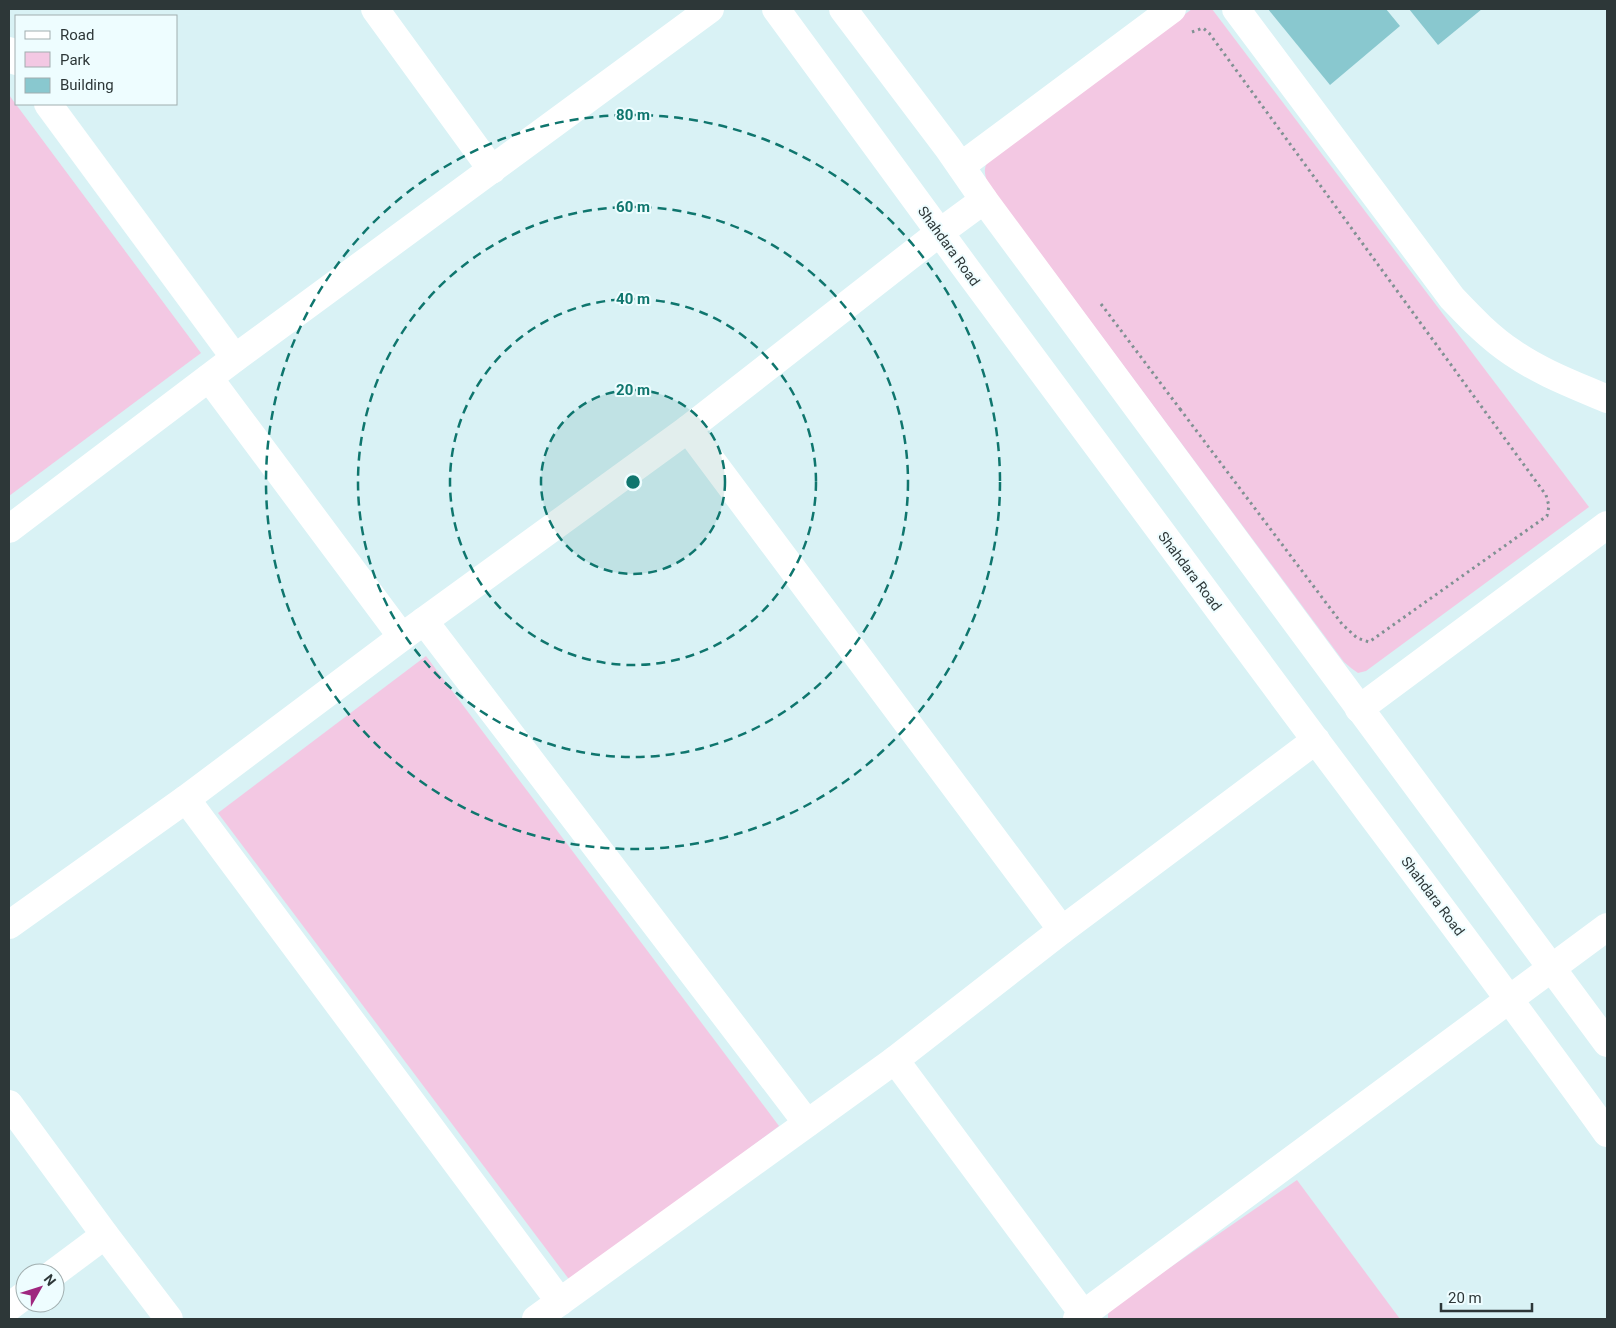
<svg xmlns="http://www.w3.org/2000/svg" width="1616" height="1328" viewBox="0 0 1616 1328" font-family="Roboto,sans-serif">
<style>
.green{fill:#f3c8e3}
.building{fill:#89c8cf}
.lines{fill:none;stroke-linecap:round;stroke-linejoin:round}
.path{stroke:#809193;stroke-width:3;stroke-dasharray:2.5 4;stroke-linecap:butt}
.minor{stroke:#fff;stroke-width:28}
.ring{fill:none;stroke:#0f766e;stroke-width:2.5;stroke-dasharray:9 6}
.labels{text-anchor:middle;stroke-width:4;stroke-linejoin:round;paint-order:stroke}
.street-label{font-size:14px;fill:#2d3738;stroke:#eefdff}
.centre{fill:#0f766e;stroke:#eefdff;stroke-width:2.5}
.ring-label{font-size:15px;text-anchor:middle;font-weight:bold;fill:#0f766e;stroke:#eefdff;stroke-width:4;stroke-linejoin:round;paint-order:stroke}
</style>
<rect width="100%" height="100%" fill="#d9f2f5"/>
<g class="green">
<path d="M 1192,9 L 1212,9 L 1589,507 L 1366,671 L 1358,673 L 1351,668 L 1344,662 L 987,182 C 984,171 983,166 992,157 Z"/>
<polygon points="9,95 201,353 9,496"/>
<polygon points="426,656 779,1126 571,1282 218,813"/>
<polygon points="1297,1180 1400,1319 1108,1319 1108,1314 1114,1306"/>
</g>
<g class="building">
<polygon points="1268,9 1386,9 1400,26 1330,85"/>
<polygon points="1409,9 1482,9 1438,45"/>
</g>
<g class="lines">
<g class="path">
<polyline points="1101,304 1180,409 1176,412"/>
<polyline points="1180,409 1342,624 1357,638 1369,642 1547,516 1549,506 1546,495 1209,33 1203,28 1192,32"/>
</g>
<g class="minor">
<polyline points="375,9 492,170"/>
<path d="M 776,9 C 954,253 1133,496 1314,738 C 1412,869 1511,1000 1607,1133"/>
<polyline points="843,9 948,148 984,200 1607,1043"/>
<path d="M 1236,9 L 1452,298 C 1471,318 1490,338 1513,353 C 1542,373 1575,385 1607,399"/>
<polyline points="9,51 16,61"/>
<polyline points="48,104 235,358"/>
<polyline points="961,166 1172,9"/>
<polyline points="209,378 402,637"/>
<polyline points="688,429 1062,930"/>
<polyline points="9,529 235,358 710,9"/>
<polyline points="424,621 807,1123"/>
<polyline points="1359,709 1607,525"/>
<polyline points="186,799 560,1302"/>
<polyline points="9,925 186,799 402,637 688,429 939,233 984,200"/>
<polyline points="895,1060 1087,1319"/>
<polyline points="9,1104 105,1235 169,1319"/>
<polyline points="54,1273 105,1235"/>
<polyline points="9,1307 25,1295"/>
<polyline points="536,1319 895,1060 1062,930 1316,740"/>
<polyline points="1077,1319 1607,927"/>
</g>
</g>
<circle cx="633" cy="482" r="92" fill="#0f766e" fill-opacity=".12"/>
<g class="ring">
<circle cx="633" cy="482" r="92"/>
<circle cx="633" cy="482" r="183"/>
<circle cx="633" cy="482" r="275"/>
<circle cx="633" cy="482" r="367"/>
</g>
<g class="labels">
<g class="street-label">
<text transform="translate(949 246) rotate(54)" y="5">Shahdara Road</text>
<text transform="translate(1190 571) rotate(53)" y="5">Shahdara Road</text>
<text transform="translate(1433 896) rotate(53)" y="5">Shahdara Road</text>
</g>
</g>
<circle cx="633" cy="482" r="8" class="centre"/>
<g class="ring-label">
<text x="633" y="120">80 m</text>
<text x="633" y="212">60 m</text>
<text x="633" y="304">40 m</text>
<text x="633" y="395">20 m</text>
</g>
<rect width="1616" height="1328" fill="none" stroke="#2d3738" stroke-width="20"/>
<rect x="15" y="15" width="162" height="90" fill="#eefdff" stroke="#a1aeaf"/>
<rect x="25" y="31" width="25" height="8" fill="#ffffff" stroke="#a1aeaf"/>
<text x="60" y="40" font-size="15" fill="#2d3738">Road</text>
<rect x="25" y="52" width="25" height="15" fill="#f3c8e3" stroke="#a1aeaf"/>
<text x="60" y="65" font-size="15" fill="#2d3738">Park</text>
<rect x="25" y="78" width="25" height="15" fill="#89c8cf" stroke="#a1aeaf"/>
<text x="60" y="90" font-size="15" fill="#2d3738">Building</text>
<g transform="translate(40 1288) rotate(51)"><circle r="24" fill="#eefdff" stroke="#a1aeaf"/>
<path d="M0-4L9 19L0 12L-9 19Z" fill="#9f277f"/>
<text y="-8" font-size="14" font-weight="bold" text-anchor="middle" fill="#2d3738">N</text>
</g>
<path d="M1441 1303v8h91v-8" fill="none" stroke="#2d3738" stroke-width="2.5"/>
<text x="1448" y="1303" font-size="15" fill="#2d3738" stroke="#eefdff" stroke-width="4" paint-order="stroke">20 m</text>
</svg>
